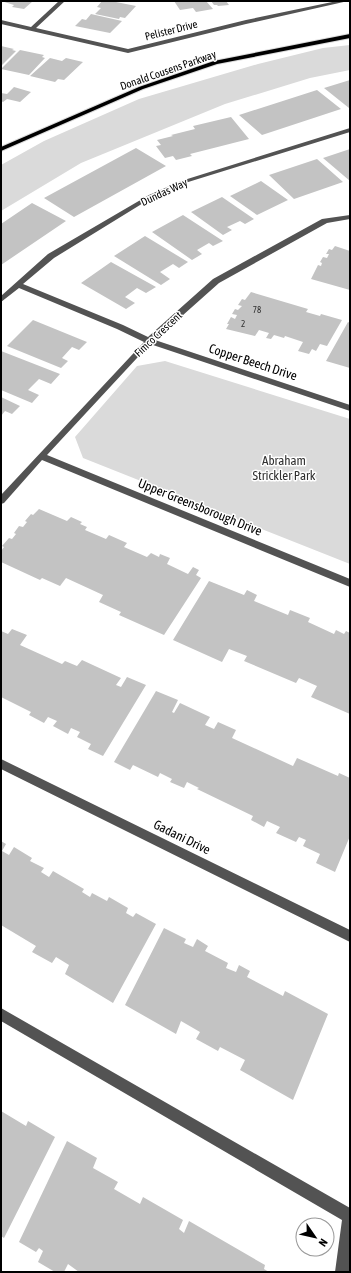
<svg xmlns="http://www.w3.org/2000/svg" width="351" height="1273" font-family="'Asap Condensed',sans-serif">
  <style>
    .green { fill: #dadada }
    .building { fill: #c3c3c3 }
    .lines { fill: none; stroke-linecap: round; stroke-linejoin: round }
    .major-casing { stroke: #dbdbdb; stroke-width: 2 }
    .minor { fill: #535353; fill-rule: evenodd }
    .major { fill: #000; fill-rule: evenodd }
    .labels { text-anchor: middle; dominant-baseline: central; stroke-width: 3; stroke-linejoin: round; paint-order: stroke }
    .far-number-label { font-size: 9px; fill: #313131 }
    .far-street-label { font-size: 11px; fill: #000; stroke: #fff }
    .street-label { font-size: 13px; fill: #000; stroke: #fff }
    .park-label { font-size: 13px; fill: #313131; stroke: #fff }
  </style>
  <rect width="100%" height="100%" fill="#fff"/>
  <path class="green" d="M350,45V70L310,78L225,104L81,163L1,211V165L44,141L139,99L258,64L323,48Z
    M165,361L350,419V564L83,458L75,437L137,366Z"/>
  <path class="building" d="M1,1H33L24,9L12,7L14,5Z
    M102,1H111L136,6L125,18L120,17L119,19L95,14L101,8L97,7Z
    M174,1H206L213,9L196,12L193,8L180,10Z
    M211,1H226L229,5L218,6L217,5H214Z
    M91,14L122,21L110,33L75,26L82,19L86,20Z
    M1,46L14,49L12,50L16,51L1,66Z
    M20,50L44,55L42,57L45,58L29,75L1,69Z
    M50,58L62,61L66,58L83,62L64,80L58,79L55,82L30,76Z
    M350,80V107L349,108L324,88Z
    M14,87L31,92L20,102L7,99L3,102L1,101V93L7,94Z
    M317,90L341,109L262,135L239,115Z
    M231,117L249,139L190,154L192,156L176,160L173,156L165,158L156,146L161,145L157,140L173,136L171,135L195,129L193,126Z
    M136,148L166,166L74,217L44,198Z
    M350,149V181L323,158Z
    M317,159L343,182L294,199L269,175Z
    M261,181L288,200L257,215L230,196Z
    M222,197L254,219L245,224L240,221L227,227L232,230L223,235L191,212Z
    M32,203L66,221L1,265V224Z
    M183,215L223,241L213,246L209,243L197,250L202,254L192,260L152,232Z
    M145,236L188,262L179,268L173,264L160,272L170,279L161,285L114,256Z
    M335,246L350,251V290L311,279L318,265L321,266L322,263L320,262L323,257L327,258L329,254H326L329,249L332,250Z
    M111,262L156,287L146,293L137,288L125,297L135,303L126,309L81,283Z
    M251,292L308,309L306,312L320,316L321,314L342,320L327,346L320,344L316,351L312,349L309,354L298,351L303,342L285,336L284,338L274,335L271,339L266,338L269,333L259,330L255,336L226,329L229,324H227L231,317L235,319L237,315L232,314L235,309L238,310L242,306L238,305L242,299L245,300Z
    M33,320L87,342L79,350L72,347L62,358L68,361L61,368L7,346Z
    M348,322L350,323V368L326,361Z
    M1,351L60,374L51,384L39,379L28,390L39,395L32,403L1,390Z
    M1,397L20,406L12,414L5,411L1,416Z
    M39,509L67,521L71,517L82,522L80,524L87,527L85,530L106,539L109,535L127,543L124,547L147,557L151,553L159,557L160,554L170,558L167,564L188,574L193,567L199,570L196,575L201,578L164,635L119,615L121,612L99,602L103,595L66,578L60,586L42,578L40,580L1,562V551L4,547L2,546L9,538L12,539L16,534L14,533L19,526L23,527L27,522L25,521L31,514L33,515Z
    M209,581L244,595L247,590L257,595L254,601L288,615L290,610L310,618L308,622L334,634L336,630L344,634L346,631L350,633V714L311,697L317,686L299,678L296,683L244,661L247,656L229,649L222,662L173,640Z
    M12,629L27,635L20,645L62,664L65,661L77,666L82,660L121,678L116,685L121,687L127,677L146,685L103,756L88,749L91,744L77,737L80,732L71,728L68,734L53,726L57,721L48,717L44,723L29,715L31,712L1,697V631L8,634Z
    M156,691L178,700L172,712L174,713L180,703L210,717L205,725L214,729L218,722L236,730L232,738L293,766L297,758L338,776L339,773L350,778V836L335,872L316,863L320,854L303,846L306,840L299,837L296,842L276,833L280,827L267,821L264,827L251,820L253,816L197,789L199,788L187,782L184,788L170,782L172,779L160,773L158,777L133,765L130,770L114,762Z
    M1,841L6,844L2,851L9,855L14,847L32,858L30,861L44,868L41,872L49,877L53,871L84,889L82,892L90,897L92,893L107,901L109,897L128,908L126,913L133,917L136,913L156,924L113,1003L65,974L69,965L56,957L52,963L32,952L36,946L1,925Z
    M164,928L186,939L184,943L193,947L197,939L208,946L205,951L228,963L226,968L236,972L239,965L250,971L247,977L283,996L285,991L328,1014L293,1100L240,1070L245,1060L220,1047L218,1051L196,1039L200,1032L181,1021L176,1034L125,1005Z
    M1,1111L26,1126L28,1121L55,1137L4,1238L1,1236Z
    M67,1141L97,1158L93,1168L118,1182L114,1189L140,1204L143,1197L183,1220L179,1229L184,1233L189,1221L265,1265L264,1269L269,1272H79L68,1264L64,1272H55L38,1262L43,1251L39,1248L36,1252L19,1242Z"/>
  <g class="lines">
    <defs>
      <path id="major" d="M350,34V38L217,64L143,89L1,151V147L139,87L214,61Z"/>
    </defs>
    <use href="#major" class="major-casing"/>
    <path class="minor" d="M59,1H65L36,28L128,49L246,20L337,1H348L246,24L128,53L1,24V20L31,27Z
      M350,128V132L185,183L153,197L54,258L23,284L123,325L148,337L213,279L322,219L350,215V219L327,223L219,283L155,340L350,405V411L150,344L47,455L350,579V587L42,460L4,503L1,504V495L144,342L117,329L19,288L1,302V296L48,254L149,195L181,181Z
      M1,759L350,930V942L1,769Z
      M1,1008L350,1208L349,1272H335L342,1220L1,1021Z"/>
    <use href="#major" class="major"/>
  </g>
  <g class="labels">
    <g class="far-number-label">
      <text x="257" y="310">78</text>
      <text x="243" y="324">2</text>
    </g>
    <g class="far-street-label">
      <text transform="translate(171 30) rotate(-14)">Pelister Drive</text>
      <text transform="translate(168 70) rotate(-19)">Donald Cousens Parkway</text>
      <text transform="translate(164 192) rotate(-25)">Dundas Way</text>
      <text transform="translate(158 334) rotate(-43)">Fimco Crescent</text>
    </g>
    <g class="street-label">
      <text transform="translate(253 362) rotate(18)">Copper Beech Drive</text>
      <text transform="translate(200 507) rotate(22)">Upper Greensborough Drive</text>
      <text transform="translate(182 837) rotate(26)">Gadani Drive</text>
    </g>
    <g class="park-label">
      <text x="284" y="460">Abraham<tspan x="284" dy="15">Strickler Park</tspan></text>
    </g>
  </g>
  <rect width="351" height="1273" fill="none" stroke="#000000" stroke-width="4"/>
  <g transform="translate(315 1237) rotate(124)"><circle r="19" fill="#ffffff" stroke="#999999"/>
  <path d="M0-3L7 15L0 10L-7 15Z" fill="#000000"/>
  <text y="-6" font-size="11" font-weight="bold" text-anchor="middle" fill="#000000">N</text>
  </g>
</svg>
